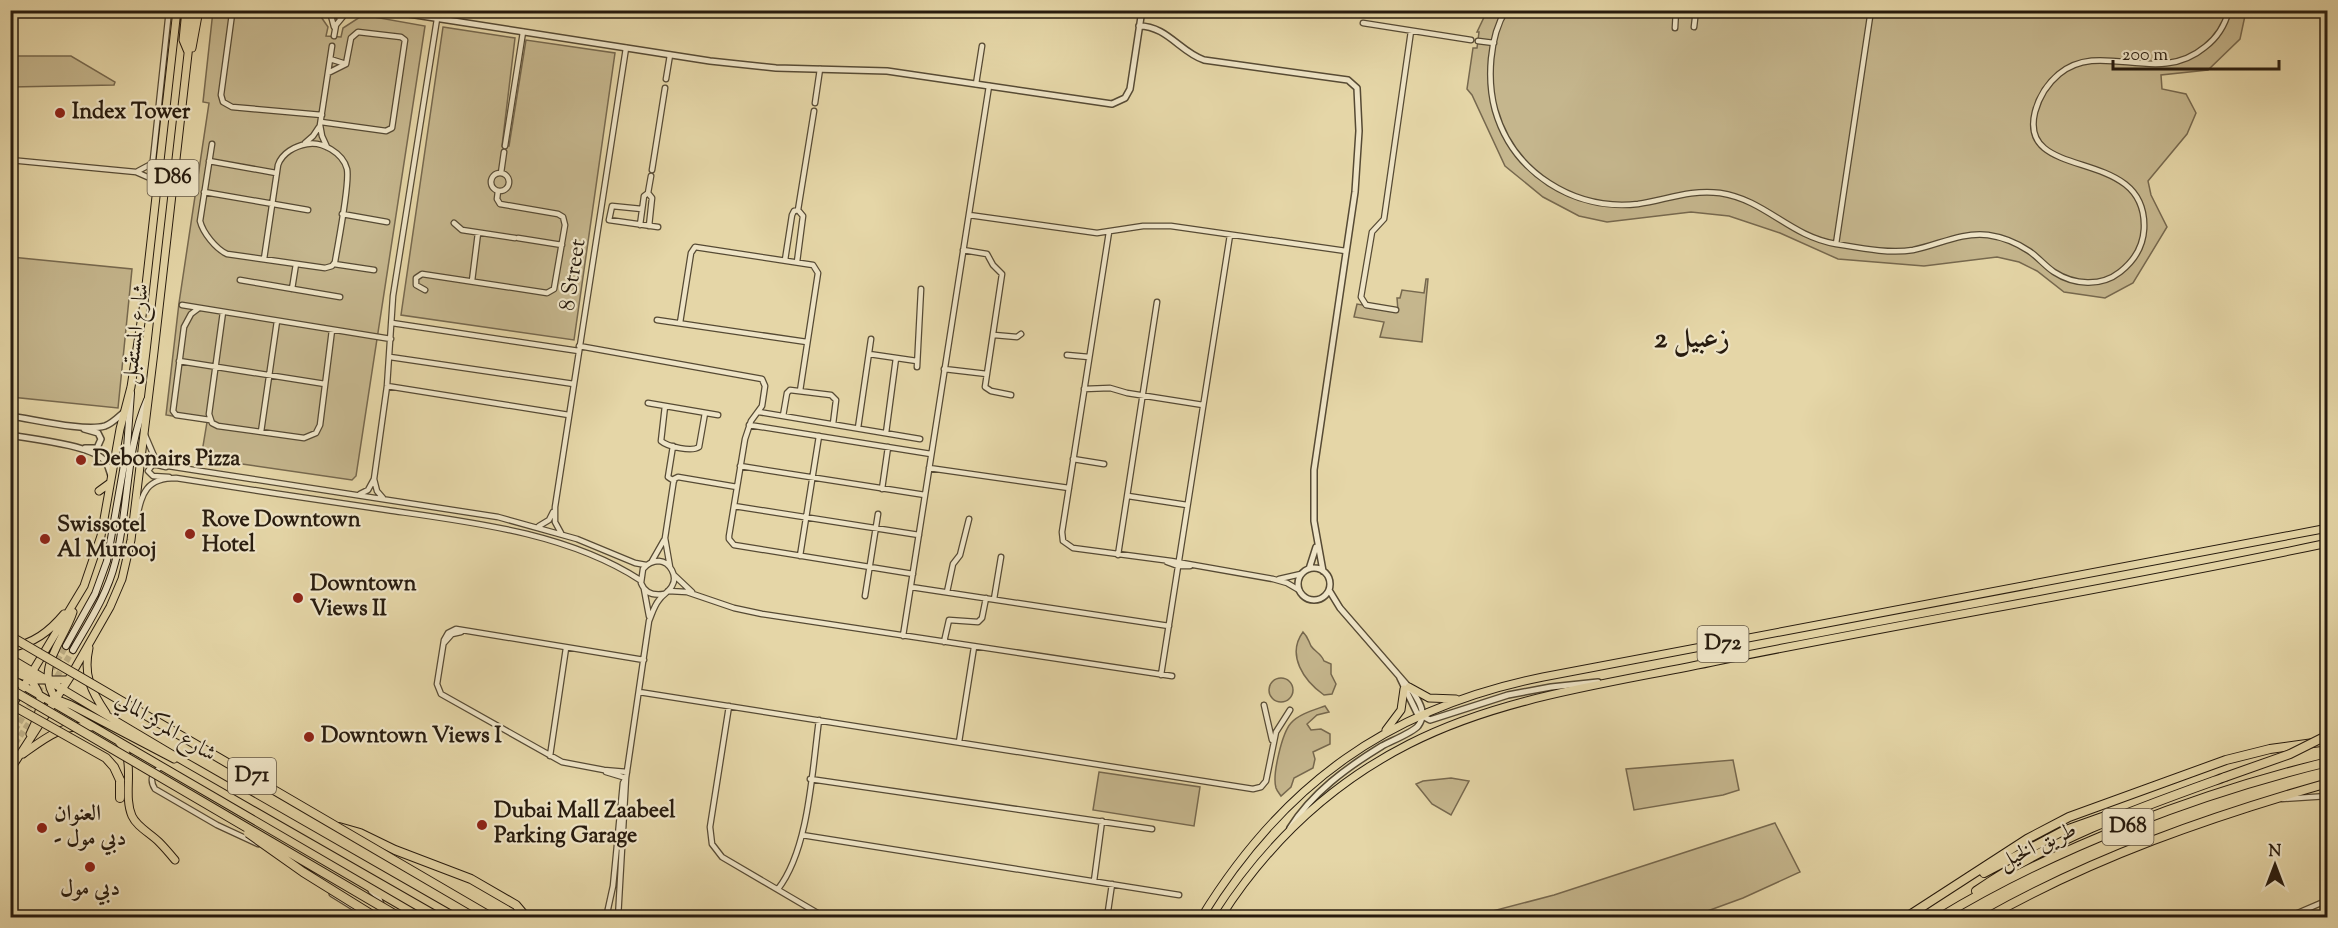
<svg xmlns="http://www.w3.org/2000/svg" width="2338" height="928" font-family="'Sorts Mill Goudy',Amiri,serif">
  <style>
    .green { fill: #c5b68d; stroke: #76684e; stroke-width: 1.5 }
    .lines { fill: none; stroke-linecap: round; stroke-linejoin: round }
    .secondary-tunnel { stroke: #bfb188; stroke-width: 6; stroke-dasharray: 6 3; stroke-linecap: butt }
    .minor-casing { stroke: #564a34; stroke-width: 7 }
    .tertiary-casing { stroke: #564a34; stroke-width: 8 }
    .secondary-casing { stroke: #271b0e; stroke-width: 8 }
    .primary-casing { stroke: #271b0e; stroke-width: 9 }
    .trunk-casing { stroke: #271b0e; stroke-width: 10 }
    .motorway-casing { stroke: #271b0e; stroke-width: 10 }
    .minor { stroke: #eee4c6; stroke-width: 4.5 }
    .tertiary { stroke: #eee4c6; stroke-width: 5 }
    .secondary { stroke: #eee4c6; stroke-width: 6 }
    .primary { stroke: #e5d6a7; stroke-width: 7 }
    .trunk { stroke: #e5d6a7; stroke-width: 8 }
    .motorway { stroke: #e5d6a7; stroke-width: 8 }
    .trunk-bridge-casing { stroke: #271b0e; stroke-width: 10; stroke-linecap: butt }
    .motorway-bridge-casing { stroke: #271b0e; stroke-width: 10; stroke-linecap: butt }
    .trunk-bridge { stroke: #e5d6a7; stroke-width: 8 }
    .motorway-bridge { stroke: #e5d6a7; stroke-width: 8 }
    .poi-dot { fill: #8f2418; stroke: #eee4c6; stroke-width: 2 }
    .labels { text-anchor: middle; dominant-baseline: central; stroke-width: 4.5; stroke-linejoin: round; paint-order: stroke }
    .shield { fill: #eee4c6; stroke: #635745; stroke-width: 1.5 }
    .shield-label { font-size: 21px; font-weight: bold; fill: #271b0e }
    .poi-label { font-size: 22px; font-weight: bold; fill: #271b0e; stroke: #eee4c6; text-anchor: start }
    .street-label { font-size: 22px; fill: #271b0e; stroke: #eee4c6 }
    .district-label { font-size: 28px; font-weight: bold; fill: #271b0e; stroke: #eee4c6 }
  </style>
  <rect width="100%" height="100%" fill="#e5d6a7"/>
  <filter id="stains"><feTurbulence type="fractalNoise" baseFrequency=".00333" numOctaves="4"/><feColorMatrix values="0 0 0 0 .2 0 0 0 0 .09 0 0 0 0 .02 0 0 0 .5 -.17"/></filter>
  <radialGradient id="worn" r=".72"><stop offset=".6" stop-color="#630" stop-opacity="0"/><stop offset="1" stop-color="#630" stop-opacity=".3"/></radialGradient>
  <path class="green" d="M213,11H317L328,27L326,36L341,37L343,28L363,15L425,26L356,476L352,480L201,458L207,422L166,415L179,303L209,103L203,102Z
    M1487,11H2246L2240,39L2208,70L2161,75L2162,89L2186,94L2196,113L2187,134L2148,181L2151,195L2167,227L2133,283L2105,298L2064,292L2037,271L2019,262L1997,257L1924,266L1838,259L1780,233L1729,216L1691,212L1607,222L1579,216L1543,197L1505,166L1472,95L1467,89L1473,48H1477L1479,32H1477Z
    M443,27L515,38L502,146H509L526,40L615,53L574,340L401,315Z
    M10,56H71L115,82L114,85L11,87Z
    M11,257L132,269L118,408L11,397Z
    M1426,279H1428L1422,342L1380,337L1384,322L1354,317L1357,304L1398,311L1397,298H1400L1402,290L1424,293Z
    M1303,632C1308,637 1308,640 1311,646C1315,652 1321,653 1324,661L1331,664V674L1336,684L1332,694L1324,695C1304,681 1286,655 1303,632Z
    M1269 690a12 12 0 1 1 24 0a12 12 0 1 1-24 0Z
    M1325,706L1329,712L1317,715L1307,724L1311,730L1321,729L1330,734V744L1313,752L1315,759L1313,768L1294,778L1291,787L1281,796C1279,793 1277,791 1276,788C1272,775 1282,733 1291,723C1299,714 1314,710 1325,706Z
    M1733,760L1739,790L1723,795L1634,810L1626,769Z
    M1099,772L1200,787L1194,826L1093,810Z
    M1451,778L1469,781L1451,815L1432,804L1416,784L1423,781Z
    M1775,823L1800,872L1743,898L1691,917H1470L1554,895Z"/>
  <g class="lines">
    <path class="secondary-tunnel" d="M43,700L73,650
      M10,738L66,646
      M10,751L35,714"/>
    <defs>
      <path id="minor" d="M236,10L232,14L221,95L223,102L232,107L322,115
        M252,10L280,14
        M1506,10C1489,37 1487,80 1495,110C1513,173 1574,211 1638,204C1666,200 1690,189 1720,193C1766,200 1789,236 1836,244C1860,248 1889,254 1913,250C1939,245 1960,232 1988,235C2002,237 2017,243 2029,251C2038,257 2045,266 2054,272C2074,285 2101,287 2120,272C2134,261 2143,247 2144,229C2148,144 2017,184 2035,112C2039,97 2047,84 2059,74C2101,39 2157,87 2205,47C2217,38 2225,25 2229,10
        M330,12L334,27
        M1363,23L1471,40
        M1694,27L1696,10
        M1675,28L1676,10
        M334,36L336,25L345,14
        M1478,41L1494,43
        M330,59L346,64
        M666,79L670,55
        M976,84L982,46
        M815,103L820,69
        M321,122L386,131L392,128L405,40L401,37L358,32L351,38L346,64L328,73
        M305,143L313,136L319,127
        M212,144L200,221C203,233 216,249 227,254L325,268L332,266L335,262C338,243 350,184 347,169C343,153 322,141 307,144C295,146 282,153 278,165L264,259
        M505,146L523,32
        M327,147L322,136L320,125L332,46
        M10,160L136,172L152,179
        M209,161L276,173
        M652,170L665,88
        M138,171L153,163
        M491 182a9 9 0 1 1 18 0a9 9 0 1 1-18 0Z
        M501,173L504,152
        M151,178L169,10
        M204,192L308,210
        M648,193L651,176
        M642,209L612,206L609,220L658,227
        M798,210L814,111
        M342,214L387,222
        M969,215L1097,233L1143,226H1171L1346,251
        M454,223L462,230L515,238
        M640,225L644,196L648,193L652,198L649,226
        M1109,232L1062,532L1063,541L1073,548L1171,561L1273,579L1287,583L1299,590
        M518,238L562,245
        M1836,244L1871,10
        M963,250L987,254L993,265L1002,274L985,387L991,391L1011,395
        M785,260L792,215L794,211L798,210L803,216L797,262
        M334,264L374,270
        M240,280L340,297
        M472,281L478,233
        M292,289L296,264
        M425,290L416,285V278L422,274L547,293L554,289L565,225L563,217L558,214L500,204L497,199L498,191
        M182,305L391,339
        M199,308L191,314L184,327L173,411L176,415L210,420
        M1396,310L1366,305L1361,297L1372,232L1384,219L1411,31
        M223,312L209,414L212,423L218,426L304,438L316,433L320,425L332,330
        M657,320L807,342
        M392,323L579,351
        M680,323L691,253L695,247L813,265L818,273L800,391
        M994,335L1017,337L1021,334
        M579,346L762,379L765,386L762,406L751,421L745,439L729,536V539L734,545L913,574
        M869,354L917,361
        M1067,355L1089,357
        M390,357L574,384
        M179,361L325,384
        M917,367L921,289
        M944,369L987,374
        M387,386L569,415
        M1084,389L1110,388L1127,393L1203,405
        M648,403L718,415
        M665,406L661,441C668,447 692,452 699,447L705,413
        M759,412L920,439
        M783,416L787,393L790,390L831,395L836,400L833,424
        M749,425L931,454
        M858,428L871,339
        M261,432L277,321
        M886,433L896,358
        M145,435L154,456L168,466L498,517L577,539L635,563L646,565
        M673,446L668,477L674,481
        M1073,459L1104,464
        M740,466L925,495
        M166,467L153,464L148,471L153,476L169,477
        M929,468L1069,488
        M882,489L888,447
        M360,494L368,490L374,479
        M1128,496L1187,505
        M383,498L377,491L374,479L387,386L393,296L437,19
        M734,506L919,535
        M136,521C142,495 144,478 176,478C246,489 317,500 387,510C471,522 568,533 640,580
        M539,526L549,520L553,512
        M561,533L555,522V507L626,48
        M1118,555L1157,302
        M800,556L819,436
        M652,561L664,540
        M1167,562L1178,566H1190
        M670,567L665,538L674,479L678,477L737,487
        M674,575L692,592
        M1279,579L1301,574
        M911,587L1169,626
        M644,589L649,616
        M668,591L687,592L734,608L762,614L1172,676
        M947,592L953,564L960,555L969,519
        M865,596L878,514
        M994,599L1001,557
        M903,636L989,86
        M944,642L949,620L978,622L982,618L986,598
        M444,643L452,634L461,632
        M1161,675L1230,235
        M639,692L1253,789L1261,787L1266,781L1276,732L1290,710
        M1264,705L1272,740
        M729,706L710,827L712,844L722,857L826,918
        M959,742L974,647
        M550,756L566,648
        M162,767C152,771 149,780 155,789L217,825L258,844
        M606,772L626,778
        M627,772L604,770L562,762L441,694L437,684L444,640L448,633L456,629L644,660
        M810,779L1152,829
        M2282,799L2328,796
        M802,835L1179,895
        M1094,881L1102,821
        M778,889C809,849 812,771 819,720
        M332,894L369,917L378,915L382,906L379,898L371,891
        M606,918L613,886L623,783L626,778L649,621C652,614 654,606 659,600C663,594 669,592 672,586C678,576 670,562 659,561C652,561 647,564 643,569L641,583C645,593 653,596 664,594
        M618,918L626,778
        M1107,918L1112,884
        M2286,918L2328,900"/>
      <path id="tertiary" d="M329,10L338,16L348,10
        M383,10L710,61L776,68L887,71L1112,104L1125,98L1130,89L1142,10
        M1139,26C1167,26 1180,52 1204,60L1348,80L1357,88L1359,131L1355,192L1314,470V521L1323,571
        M10,416C33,419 84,432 105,426C113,423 118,417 124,412
        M84,429L98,433L101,439L97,448H85
        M10,435C32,439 88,445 103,459C108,463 109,470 111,476
        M1298 584a16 16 0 1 1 32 0a16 16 0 1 1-32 0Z
        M1309,569L1316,547
        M1400,678L1417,713L1430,720L1508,695L1551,687L1598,682
        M1290,828C1312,793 1346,768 1382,746C1391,741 1412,733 1418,726C1427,714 1420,703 1413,692L1340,608L1329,590"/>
      <path id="secondary" d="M66,646L95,594L107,561L127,448L131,393
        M73,650C89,622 107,595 115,563C129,510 125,450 147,400"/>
      <path id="primary" d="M186,10L183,40L188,52
        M192,48L199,10
        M99,491L110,483
        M10,648C34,643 49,632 64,614
        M89,648C83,675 91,691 106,713
        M10,658L185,762L457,918
        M18,664C42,694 48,698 30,734
        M10,671L34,680H68
        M10,678L422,918
        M1409,687L1429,698L1456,699
        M53,698L71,705L174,759
        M56,699C34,668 64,641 73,612
        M10,709L84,586L101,536L120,429L131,387L144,303L177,10
        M1386,730L1401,710L1404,689
        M119,742C137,761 122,793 132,816C137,827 150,833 159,842C165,848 170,854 175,860
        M23,754C44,739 63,723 91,727
        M10,770L70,677L110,607L122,579L131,540L154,352L193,10
        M1201,918C1283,784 1389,708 1543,677L2328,528
        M1220,918C1268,843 1330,784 1409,744C1503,696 1614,683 1717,661C1920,620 2125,586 2328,543"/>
      <path id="trunk" d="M120,780V798
        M339,827L360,833L395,850L471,879L516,905L527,918"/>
      <path id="motorway" d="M1984,873L2063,831L2108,815
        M1976,891C2055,837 2136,809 2225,777
        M1905,918L2027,839L2069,817L2226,760L2270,749L2328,741
        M1939,918C2052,849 2199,793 2328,762
        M1986,918C2094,857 2209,817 2328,783"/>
    </defs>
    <use href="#minor" class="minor-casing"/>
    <use href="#tertiary" class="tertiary-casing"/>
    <use href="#secondary" class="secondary-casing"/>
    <use href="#primary" class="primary-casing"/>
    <use href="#trunk" class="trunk-casing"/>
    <use href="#motorway" class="motorway-casing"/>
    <use href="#minor" class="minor"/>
    <use href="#tertiary" class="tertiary"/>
    <use href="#secondary" class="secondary"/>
    <use href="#primary" class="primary"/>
    <use href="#trunk" class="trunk"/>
    <use href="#motorway" class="motorway"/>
    <defs>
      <path id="trunk-bridge" d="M10,636L493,918
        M10,689L401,918
        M10,704L106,758L114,767L120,780
        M248,833L303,872L377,918"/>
      <path id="motorway-bridge" d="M2225,777L2290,754L2328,735"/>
    </defs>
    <use href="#trunk-bridge" class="trunk-bridge-casing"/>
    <use href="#motorway-bridge" class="motorway-bridge-casing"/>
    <use href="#trunk-bridge" class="trunk-bridge"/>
    <use href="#motorway-bridge" class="motorway-bridge"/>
  </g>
  <g class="poi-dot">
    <circle cx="60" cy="113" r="6"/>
    <circle cx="81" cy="460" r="6"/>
    <circle cx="190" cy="534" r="6"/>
    <circle cx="45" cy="539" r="6"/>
    <circle cx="298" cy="598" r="6"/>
    <circle cx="309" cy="737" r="6"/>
    <circle cx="482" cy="825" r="6"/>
    <circle cx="42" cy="828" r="6"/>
    <circle cx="90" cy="867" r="6"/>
  </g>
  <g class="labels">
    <g class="shield">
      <rect x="147.5" y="160" width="51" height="36" rx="4.5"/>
      <rect x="1697.5" y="626" width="51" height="36" rx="4.5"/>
      <rect x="228" y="758" width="48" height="36" rx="4.5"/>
      <rect x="2102.5" y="809" width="51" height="36" rx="4.5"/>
    </g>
    <g class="shield-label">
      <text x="173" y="178">D86</text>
      <text x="1723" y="644">D72</text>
      <text x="252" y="776">D71</text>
      <text x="2128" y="827">D68</text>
    </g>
    <g class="poi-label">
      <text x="72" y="113">Index Tower</text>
      <text x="93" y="460">Debonairs Pizza</text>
      <text x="202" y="521">Rove Downtown<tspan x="202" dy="25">Hotel</tspan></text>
      <text x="57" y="526">Swissotel<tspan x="57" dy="25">Al Murooj</tspan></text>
      <text x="310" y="585">Downtown<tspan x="310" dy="25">Views II</tspan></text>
      <text x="321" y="737">Downtown Views I</text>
      <text x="494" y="812">Dubai Mall Zaabeel<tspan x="494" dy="25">Parking Garage</tspan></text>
      <text x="54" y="815">العنوان<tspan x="54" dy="25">- دبي مول</tspan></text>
      <text x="90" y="890" text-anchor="middle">دبي مول</text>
    </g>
    <g class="street-label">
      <text transform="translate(574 275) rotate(-81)">8 Street</text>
      <text transform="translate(137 334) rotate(-83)">شارع المستقبل</text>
      <text transform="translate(165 728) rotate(31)">شارع المركز المالي</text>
      <text transform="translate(2038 847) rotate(-25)">طريق الخيل</text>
    </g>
    <g class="district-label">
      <text x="1692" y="340">زعبيل 2</text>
    </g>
  </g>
  <rect width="2338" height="928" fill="none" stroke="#e5d6a7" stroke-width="36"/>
  <rect x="12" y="12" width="2314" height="904" fill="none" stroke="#271b0e" stroke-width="3"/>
  <rect x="18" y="18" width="2302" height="892" fill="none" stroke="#271b0e" stroke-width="1.5"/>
  <g transform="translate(2275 865)" stroke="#eee4c6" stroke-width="4.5" paint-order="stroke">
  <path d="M0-4.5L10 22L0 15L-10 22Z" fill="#271b0e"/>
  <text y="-9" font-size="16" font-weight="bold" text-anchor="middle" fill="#271b0e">N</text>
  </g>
  <path d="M2113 60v9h166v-9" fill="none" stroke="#271b0e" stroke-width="3"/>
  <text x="2122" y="60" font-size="18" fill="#271b0e" stroke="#eee4c6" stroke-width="4.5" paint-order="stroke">200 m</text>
  <rect width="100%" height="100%" filter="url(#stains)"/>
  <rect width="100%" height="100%" fill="url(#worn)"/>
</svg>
